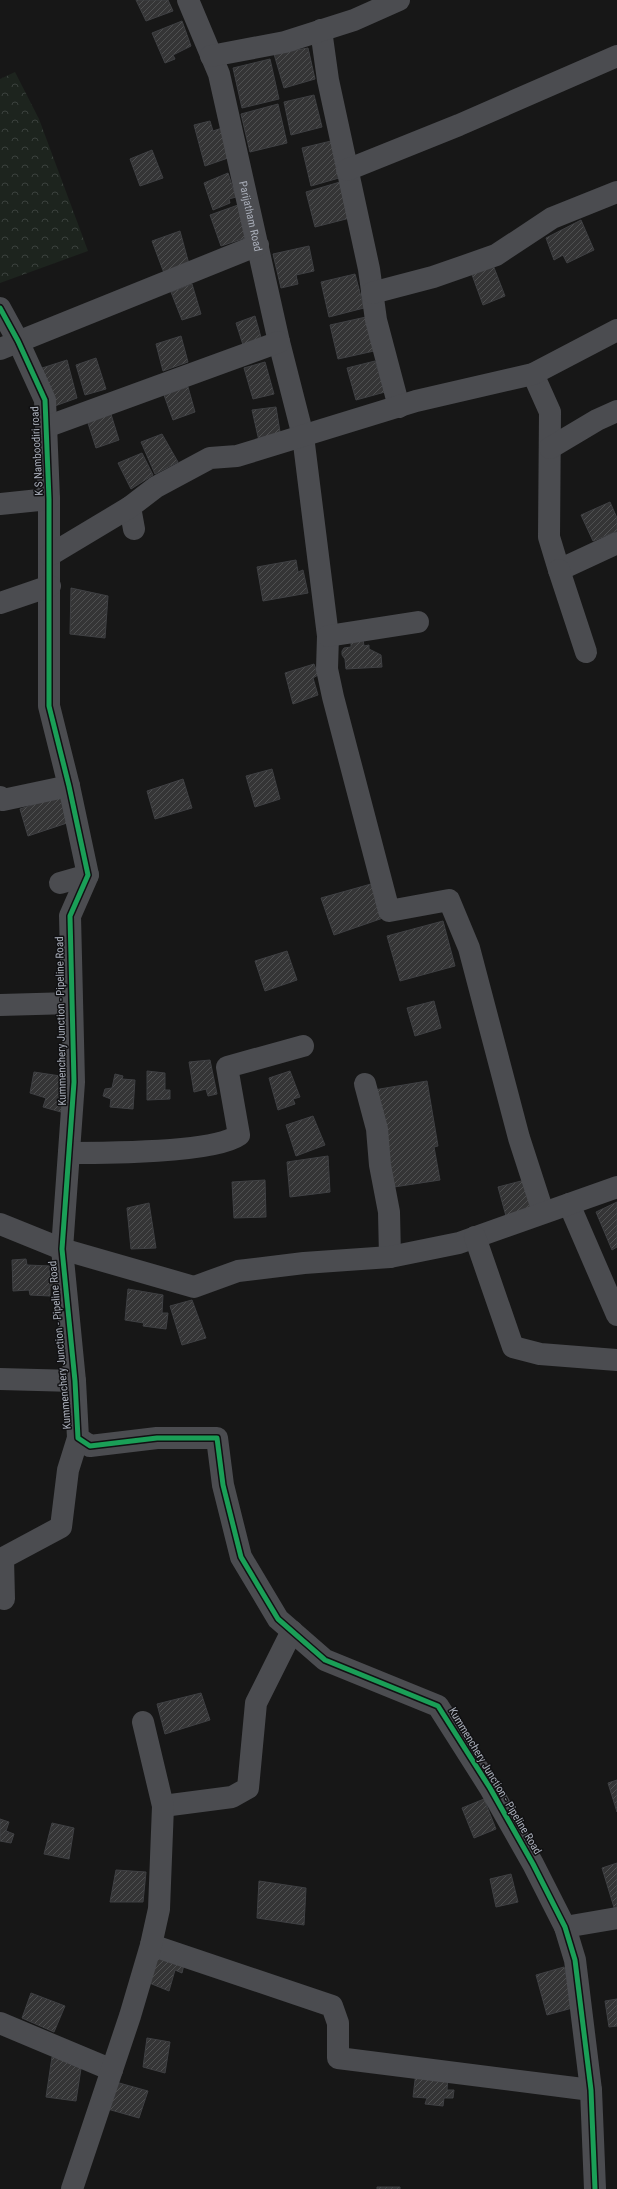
<svg xmlns="http://www.w3.org/2000/svg" width="617" height="2189" font-family="'Roboto Condensed',sans-serif">
  <style>
    .park { fill: url(#park-crowns) }
    .building { fill: url(#building-hatch); stroke: #3f4043 }
    .lines { fill: none; stroke-linecap: round; stroke-linejoin: round }
    .minor { stroke: #4b4c50; stroke-width: 22 }
    .cycleway-casing { stroke: #111113; stroke-width: 8 }
    .cycleway { stroke: #1a9f57; stroke-width: 5 }
    .labels { text-anchor: middle; dominant-baseline: central; stroke-width: 3; stroke-linejoin: round; paint-order: stroke }
    .street-label { font-size: 11px; fill: #a8adb8; stroke: #111113 }
  </style>
  <defs>
    <pattern id="park-crowns" width="20" height="18" patternUnits="userSpaceOnUse"><rect width="20" height="18" fill="#1d241e"/><path d="M2 6a3 3 0 1 1 6 0M12 15a3 3 0 1 1 6 0" fill="none" stroke="#3b413d"/></pattern>
    <pattern id="building-hatch" width="6" height="6" patternUnits="userSpaceOnUse"><rect width="6" height="6" fill="#353536"/><path d="M-1 1l2-2M0 6l6-6M5 7l2-2" fill="none" stroke="#4f5051"/></pattern>
  </defs>
  <rect width="100%" height="100%" fill="#171717"/>
  <path class="park" d="M15,72L39,119L88,251L0,283V79Z"/>
  <path class="building" d="M136,0H168L173,11L146,21Z
    M182,21L191,46L173,55L175,59L165,63L152,33Z
    M308,48L315,79L284,88L274,54Z
    M270,59L279,99L242,108L233,68Z
    M314,95L322,127L291,135L284,102Z
    M278,104L287,143L250,152L241,114Z
    M210,121L213,131L222,128L228,158L205,166L194,125Z
    M331,141L339,178L311,186L302,148Z
    M152,150L163,178L140,186L130,159Z
    M228,173L236,197L229,199L230,203L213,210L204,183Z
    M340,182L350,218L315,227L306,192Z
    M238,205L248,237L221,246L210,215Z
    M581,220L594,250L567,263L563,255L554,260L546,238Z
    M180,231L189,264L164,273L152,241Z
    M309,246L314,271L296,275L298,284L281,288L273,254Z
    M493,265L505,296L483,305L471,272Z
    M355,274L364,308L329,317L321,282Z
    M192,284L201,314L182,320L171,292Z
    M255,316L262,341L244,348L236,323Z
    M366,317L374,351L338,359L330,325Z
    M181,336L188,362L163,371L156,344Z
    M96,358L106,389L85,395L76,365Z
    M67,360L77,398L52,407L39,369Z
    M375,361L385,392L356,400L347,368Z
    M265,362L274,394L253,399L244,368Z
    M188,387L195,412L173,420L164,395Z
    M276,407L281,438L259,441L252,410Z
    M110,411L119,440L96,448L87,420Z
    M162,434L178,462L155,474L141,442Z
    M142,453L153,475L131,489L118,463Z
    M610,502L617,518V531L593,541L581,515Z
    M296,560L298,572L303,570L308,593L263,601L257,567Z
    M71,588L108,596L105,638L70,634Z
    M363,639L364,646L369,645V649L381,655L382,667L346,669L345,659L342,655V651L344,648L351,647V641Z
    M314,664L318,675L313,678L318,695L293,704L285,673Z
    M272,769L280,799L255,807L246,776Z
    M183,779L192,808L155,819L147,791Z
    M60,796L67,823L28,836L20,809Z
    M371,884L383,918L334,935L321,898Z
    M443,921L455,966L400,981L387,936Z
    M287,951L297,980L265,991L255,961Z
    M434,1001L441,1028L415,1036L407,1008Z
    M210,1060L217,1094L208,1096L206,1089L194,1092L189,1062Z
    M147,1071L165,1073V1090H170V1099L147,1100Z
    M290,1071L300,1097L293,1099L295,1104L278,1110L269,1078Z
    M34,1072L67,1077L61,1112L43,1107L46,1098L30,1093Z
    M115,1074L123,1076L122,1079L135,1080L133,1109L110,1107L111,1099L103,1096L105,1089L112,1088Z
    M427,1081L438,1146L434,1147L440,1180L394,1187L374,1090Z
    M313,1116L325,1145L296,1156L286,1125Z
    M328,1156L330,1192L290,1197L287,1162Z
    M265,1180L266,1217L234,1218L232,1182Z
    M525,1180L534,1208L506,1216L498,1187Z
    M617,1202V1247L612,1250L596,1212Z
    M149,1203L156,1248L131,1249L127,1208Z
    M26,1259L27,1265L50,1266V1275H53V1285L50,1286V1296L30,1295L29,1290L13,1291L12,1260Z
    M128,1289L163,1295L162,1313H168L166,1329L143,1326L144,1323L125,1320Z
    M192,1300L206,1338L182,1345L170,1306Z
    M201,1693L210,1720L165,1734L157,1704Z
    M617,1780V1812L608,1783Z
    M484,1799L496,1829L474,1838L462,1808Z
    M0,1819L9,1822L6,1831L14,1834L11,1843L0,1841Z
    M52,1823L74,1828L69,1859L44,1854Z
    M617,1863V1914H616L602,1868Z
    M116,1870L146,1872L143,1902H110Z
    M511,1874L518,1902L496,1907L490,1879Z
    M259,1881L306,1888L304,1925L257,1918Z
    M157,1951L185,1960L182,1973L175,1970L169,1991L147,1982Z
    M564,1967L576,2007L547,2015L536,1975Z
    M31,1993L65,2006L54,2032L22,2018Z
    M617,1999V2026L609,2027L605,2001Z
    M147,2038L170,2042L165,2073L143,2067Z
    M52,2057L82,2062L76,2101L46,2097Z
    M416,2072L448,2076L447,2090H454L453,2098H444L443,2106L425,2104L427,2098L413,2097Z
    M112,2081L148,2091L139,2118L104,2108Z
    M377,2187H400V2189H377Z"/>
  <g class="lines">
    <g class="minor">
      <path id="s1" d="M188,0L219,74L279,342L303,436L328,636L327,669L333,697L389,911L449,900L469,948L519,1138L543,1212"/>
      <path d="M321,30L328,80L369,269L376,320L399,407"/>
      <path d="M211,56L285,42L354,20L399,0"/>
      <path d="M347,170L459,125L617,56"/>
      <path d="M372,293L433,277L496,255L552,218L617,192"/>
      <path d="M0,308L18,341L45,400L49,499V706L69,786L88,875L70,916L74,1082L62,1249L75,1381L78,1438L90,1446L157,1438H217L223,1485L241,1557L278,1619L325,1660L438,1706L490,1788L533,1864L565,1927L575,1960L591,2090L595,2189"/>
      <path d="M0,349L258,245"/>
      <path d="M533,374L550,412L549,537L559,570L617,543"/>
      <path d="M46,427L279,342"/>
      <path d="M550,448L597,420L617,411"/>
      <path d="M0,504L49,499"/>
      <path d="M130,507L134,529"/>
      <path d="M50,555L130,507L156,487L210,458L237,456L416,401L533,374L617,330"/>
      <path d="M559,570L586,652"/>
      <path d="M0,603L50,586"/>
      <path d="M328,636L418,622"/>
      <path d="M0,797L3,800L69,786"/>
      <path d="M60,883L88,875"/>
      <path d="M0,1005L72,1003"/>
      <path d="M365,1084L377,1129L380,1165L389,1212L390,1257"/>
      <path d="M69,1153C103,1153 214,1153 239,1135L227,1067L303,1046"/>
      <path d="M569,1204L617,1315"/>
      <path d="M0,1224L62,1249L194,1287L238,1271L304,1263L390,1257L459,1243L617,1187"/>
      <path d="M475,1237L513,1347L540,1354L617,1360"/>
      <path d="M0,1379L75,1381"/>
      <path d="M4,1599L3,1558L61,1527L68,1470L78,1438"/>
      <path d="M163,1806L232,1797L248,1788L256,1703L292,1631"/>
      <path d="M565,1927L617,1918"/>
      <path d="M151,1945L332,2006L338,2023V2058L591,2090"/>
      <path d="M0,2023L112,2070"/>
      <path d="M72,2189L130,2016L151,1945L159,1909L163,1806L143,1722"/>
    </g>
    <defs>
      <path id="cycleway" d="M0,308L18,341L45,400L49,499V706L69,786L88,875L70,916L74,1082L62,1249L75,1381L78,1438L90,1446L157,1438H217L223,1485L241,1557L278,1619L325,1660L438,1706L490,1788L533,1864L565,1927L575,1960L591,2090L595,2189"/>
    </defs>
    <use href="#cycleway" class="cycleway-casing"/>
    <use href="#cycleway" class="cycleway"/>
  </g>
  <g class="labels">
    <g class="street-label">
      <text stroke="none"><textPath href="#s1" startOffset="226">Parijatham Road</textPath></text>
      <text transform="translate(37 451) rotate(-93)">K S Namboodiri road</text>
      <text transform="translate(61 1021) rotate(-91)">Kummenchery Junction - Pipeline Road</text>
      <text transform="translate(60 1345) rotate(-95)">Kummenchery Junction - Pipeline Road</text>
      <text transform="translate(495 1781) rotate(59)">Kummenchery Junction - Pipeline Road</text>
    </g>
  </g>
</svg>
